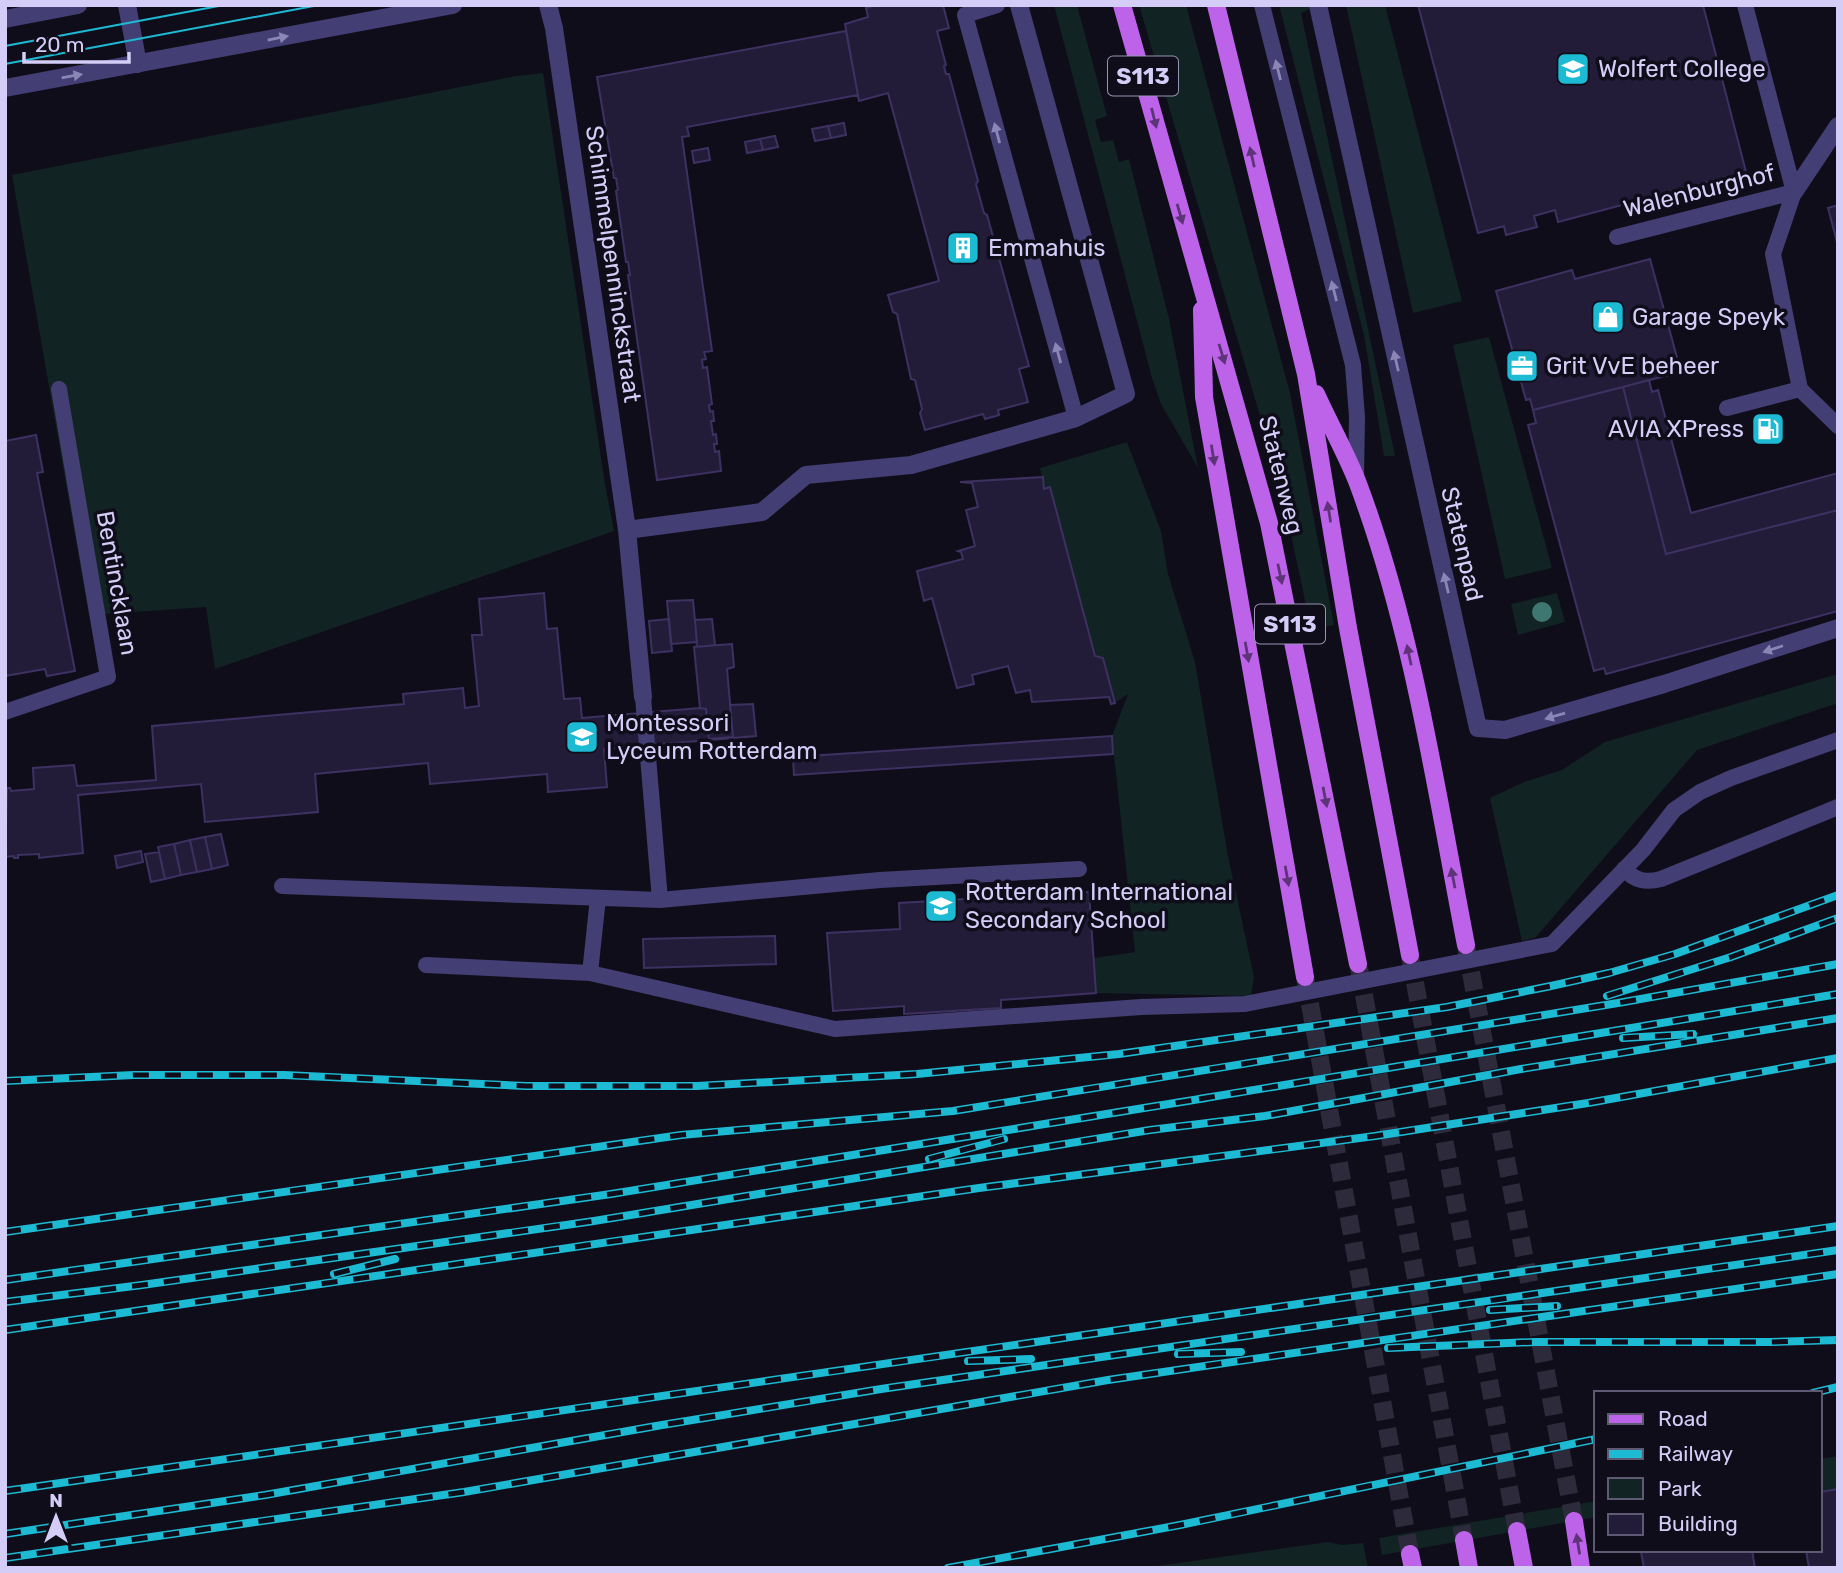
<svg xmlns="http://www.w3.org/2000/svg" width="1843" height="1573" font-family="Rubik,sans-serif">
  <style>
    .green { fill: #112323 }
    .building { fill: #231c39; stroke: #3d3162; stroke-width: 2 }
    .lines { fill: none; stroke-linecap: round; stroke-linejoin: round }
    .primary-tunnel { stroke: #2d2a3b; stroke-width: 18; stroke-dasharray: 18 9; stroke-linecap: butt }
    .service { stroke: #433e73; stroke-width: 16 }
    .minor { stroke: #433e73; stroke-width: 18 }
    .tertiary { stroke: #433e73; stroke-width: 18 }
    .primary { stroke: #bd63ea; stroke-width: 18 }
    .tram { stroke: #1dbad4; stroke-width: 2 }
    .rail-casing { stroke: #1dbad4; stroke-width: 8 }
    .rail { stroke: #100d1a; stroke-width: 5; stroke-dasharray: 16; stroke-linecap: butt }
    .tree { fill: #3e7771 }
    .oneway { fill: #8c86b6 }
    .oneway2 { fill: #5e3478 }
    .labels { text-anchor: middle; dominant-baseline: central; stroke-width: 7; stroke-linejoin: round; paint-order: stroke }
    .shield { fill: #100d1a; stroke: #9993b5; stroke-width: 2 }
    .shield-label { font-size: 23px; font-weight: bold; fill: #d4cdf8 }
    .poi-label { font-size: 24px; fill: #d4cdf8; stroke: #100d1a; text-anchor: start }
    .street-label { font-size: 24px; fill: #d4cdf8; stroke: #100d1a }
  </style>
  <rect width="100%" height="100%" fill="#100d1a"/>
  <path class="green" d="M1054,5H1077L1107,116L1095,120L1101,142L1113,140L1119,162L1129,159L1169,319L1198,468L1161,404L1152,378Z
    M1139,5H1186L1290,393L1334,625L1311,629L1281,487Z
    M1279,5H1309L1310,9L1301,13L1395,456H1384L1364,335Z
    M1346,5H1385L1462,301L1413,313Z
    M543,73L605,484L614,531L215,669L206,607L89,615L12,175L516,76Z
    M1489,337L1552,568L1505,579L1453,345Z
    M1127,442L1161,531L1168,574L1195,662L1228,856L1254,977L1251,996L1096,993L1094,958L1135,952L1112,736L1128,694L1115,703L1095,656L1049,487L1044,489L1040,468Z
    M1557,593L1565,622L1518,635L1511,604Z
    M1838,674V703L1697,750L1536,937L1522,941L1490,798L1524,782L1562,770L1605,742Z
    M1838,1456V1489L1820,1492V1459Z
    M1596,1501V1517L1382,1555L1379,1538Z
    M1328,1542L1342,1545L1363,1543L1368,1568H1143Z"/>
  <path class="building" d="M877,5H943L949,28L937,31L946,65L944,66L946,74H949L978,181L976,184L984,213L987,215L1029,366L1019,369L1028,402L998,410L999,415L996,416L985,419L983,414L925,430L920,413L922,409L915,380L911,379L897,314L893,312L888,295L939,281L888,93L859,101L845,24L868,17L866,8Z
    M1418,5H1703L1746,172L1558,222L1555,210L1534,216L1537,227L1506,235L1504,226L1478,233Z
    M846,31L858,95L687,127L689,136L682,137L712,351L704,352L706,359L702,360L703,368L707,367L712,404L709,405L710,412L713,411L714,421H711L713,435L716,434L717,444H714L715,452L719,451L721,471L657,480L628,275H630L628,262H626L616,191L618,190L616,178H614L597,77Z
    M844,123L846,135L831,138L828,126Z
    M828,126L831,138L815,141L812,129Z
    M775,136L778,147L763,150L760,139Z
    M760,139L763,150L747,153L745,142Z
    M708,148L710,160L694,163L692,151Z
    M1838,205V246L1828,208Z
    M1650,259L1681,372L1533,410L1530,399L1526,400L1496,291L1572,270L1575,279Z
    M1649,380L1652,392L1658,390L1691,513L1838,473V510L1666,554L1623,387Z
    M1623,387L1666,554L1838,510V611L1606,674L1604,668L1594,671L1528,425L1536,423L1533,410Z
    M36,435L43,472L37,473L75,671L47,676L45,669L5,676V441Z
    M1043,477L1044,489L1050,487L1095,656L1103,658L1115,703L1111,704L1109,697L1032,702L1030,690L1016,693L1008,666L972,675L974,684L957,688L932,598L924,601L917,571L963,559L961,552L958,551L975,546L966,510L978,507L972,483L960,482Z
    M544,593L547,629L557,628L564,699L580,698L582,718L700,708L706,709L709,739L733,737L730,705L753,704L756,736L604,749L607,787L548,792L547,774L430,784L428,763L315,774L318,812L205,822L201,784L78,795L83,853L39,858V854L18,855V858H14V856L5,857L7,788H10L11,791L34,789L33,768L74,765L77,786L156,780L152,726L404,704L403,694L463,688L465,708L479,706L472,635H482L479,599Z
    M693,600L697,642L671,644L667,601Z
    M669,619L672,651L652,653L649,621Z
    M712,619L715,645L697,647L695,620Z
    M732,644L734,667L727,669L733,737L709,739L706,709L700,708L694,647Z
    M1112,736L1113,754L794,775L793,757Z
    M221,834L228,865L212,869L205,837Z
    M205,837L212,869L197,872L190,840Z
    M190,840L197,872L181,875L174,844Z
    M174,844L181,875L165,879L158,847Z
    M141,851L143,862L117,868L115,856Z
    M159,852L165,879L151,882L145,854Z
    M1089,892L1096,993L1001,1000V1008L904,1014V1006L833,1011L827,933L900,929L899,903Z
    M775,936L776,964L644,968L643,939Z
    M1838,1489V1568H1809L1806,1550H1820V1492Z
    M1651,1550H1752L1755,1568H1644L1641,1552Z"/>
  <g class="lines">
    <path class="primary-tunnel" d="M1466,946L1574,1521
      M1410,956L1517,1531
      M1359,968L1464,1540
      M1305,977L1410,1554"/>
    <path class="service" d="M997,5L965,15L1076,418
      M1262,5L1353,365L1357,417L1356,477
      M1617,237L1794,192
      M1800,389L1838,426
      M1727,408L1800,389L1773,254L1794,192L1745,5
      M5,712L108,677L59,389
      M1624,869C1635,881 1646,883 1661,879L1838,807
      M282,886L660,900L643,697
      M660,900L880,880L1079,869
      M426,965L590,973L598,898
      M590,973L835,1029L1141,1007L1245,1004L1552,944L1643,850L1674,810L1700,792L1731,778L1838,740"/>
    <path class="minor" d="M127,5L138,64
      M548,5L554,28L627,530L643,697
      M1318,5L1478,728L1505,730L1664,684L1838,628
      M1794,192L1838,126
      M627,530L762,512L806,475L911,465L1076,418L1126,394L1019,5"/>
    <path class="tertiary" d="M5,19L78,5
      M5,88L453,5"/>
    <path class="primary" d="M1122,5L1269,523L1358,964
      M1216,5L1306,374L1348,628L1410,955
      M1202,310L1204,397L1305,977
      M1316,394C1329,423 1345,451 1357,481C1413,629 1436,790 1466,945
      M1574,1521L1581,1568
      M1517,1531L1524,1568
      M1464,1540L1469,1568
      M1410,1554L1413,1568"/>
    <path class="tram" d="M5,46L224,5
      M5,64L319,5"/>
    <defs>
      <path id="rail" d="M1607,996L1731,957L1838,918
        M1623,1038L1693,1034
        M5,1081L134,1075H284L526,1086H697L917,1074L1119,1054L1447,1007L1551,986L1609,973L1675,954L1838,895
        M1199,1099L1838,994
        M929,1159L1004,1139
        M5,1232L681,1135L953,1111L1618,1003L1838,964
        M334,1274L395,1259
        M5,1280L611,1194L1206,1098
        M5,1302L142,1285L594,1221L1150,1130L1265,1116L1521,1069L1838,1018
        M1490,1310L1557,1306
        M5,1330L979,1188L1375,1136L1588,1103L1838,1058
        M1388,1348L1535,1342H1770L1838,1340
        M1178,1354L1241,1352
        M968,1361L1031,1359
        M1813,1393L1838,1387
        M5,1491L1838,1226
        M5,1534L265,1495L662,1425L881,1389L1838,1250
        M5,1558L464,1492L1108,1380L1838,1274
        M948,1568L1180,1525L1596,1439"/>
    </defs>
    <use href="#rail" class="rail-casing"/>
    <use href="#rail" class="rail"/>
  </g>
  <circle class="tree" cx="1542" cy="612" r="10"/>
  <defs><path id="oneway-solid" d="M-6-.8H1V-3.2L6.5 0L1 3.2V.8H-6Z" transform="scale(1.75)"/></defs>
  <g class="oneway">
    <use href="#oneway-solid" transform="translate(278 38) rotate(-11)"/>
    <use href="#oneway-solid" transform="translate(1278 70) rotate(-104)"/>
    <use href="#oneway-solid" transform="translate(72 76) rotate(-10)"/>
    <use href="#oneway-solid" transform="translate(997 133) rotate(-105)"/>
    <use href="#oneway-solid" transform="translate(1334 291) rotate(-104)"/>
    <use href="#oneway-solid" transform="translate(1058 353) rotate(-105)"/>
    <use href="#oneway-solid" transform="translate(1396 361) rotate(-103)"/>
    <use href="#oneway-solid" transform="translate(1446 583) rotate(-103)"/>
    <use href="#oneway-solid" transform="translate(1773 649) rotate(162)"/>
    <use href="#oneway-solid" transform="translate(1555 716) rotate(164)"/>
  </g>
  <g class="oneway2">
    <use href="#oneway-solid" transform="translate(1154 118) rotate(76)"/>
    <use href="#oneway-solid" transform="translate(1252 157) rotate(-103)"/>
    <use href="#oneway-solid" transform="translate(1180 214) rotate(74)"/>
    <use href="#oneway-solid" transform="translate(1222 354) rotate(73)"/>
    <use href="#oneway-solid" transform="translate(1213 455) rotate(81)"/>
    <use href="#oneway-solid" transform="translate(1329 512) rotate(-99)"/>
    <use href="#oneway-solid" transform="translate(1280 574) rotate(78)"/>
    <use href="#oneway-solid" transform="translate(1247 652) rotate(80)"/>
    <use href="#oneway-solid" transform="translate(1409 655) rotate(-102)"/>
    <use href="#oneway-solid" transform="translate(1325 797) rotate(79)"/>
    <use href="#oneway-solid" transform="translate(1287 876) rotate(80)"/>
    <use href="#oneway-solid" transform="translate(1453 878) rotate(-101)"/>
    <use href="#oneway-solid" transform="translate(1578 1544) rotate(-99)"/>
  </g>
  <defs>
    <symbol id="school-square" viewBox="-11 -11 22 22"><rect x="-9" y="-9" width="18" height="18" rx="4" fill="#1dbad4" stroke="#100d1a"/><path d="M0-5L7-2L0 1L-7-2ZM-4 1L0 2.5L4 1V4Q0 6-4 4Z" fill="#fff"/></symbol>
    <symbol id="building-square" viewBox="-11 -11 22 22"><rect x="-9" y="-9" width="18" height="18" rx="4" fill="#1dbad4" stroke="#100d1a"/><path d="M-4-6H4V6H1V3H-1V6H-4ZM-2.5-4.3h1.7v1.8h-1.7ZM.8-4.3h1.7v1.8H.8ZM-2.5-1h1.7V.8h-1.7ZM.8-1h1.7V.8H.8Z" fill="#fff"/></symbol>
    <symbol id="shop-square" viewBox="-11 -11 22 22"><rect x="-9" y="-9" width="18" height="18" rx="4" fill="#1dbad4" stroke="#100d1a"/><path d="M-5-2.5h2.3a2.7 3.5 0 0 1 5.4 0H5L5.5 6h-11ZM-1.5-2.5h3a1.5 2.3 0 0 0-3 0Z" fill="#fff"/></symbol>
    <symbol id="office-square" viewBox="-11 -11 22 22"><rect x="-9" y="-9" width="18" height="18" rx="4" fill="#1dbad4" stroke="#100d1a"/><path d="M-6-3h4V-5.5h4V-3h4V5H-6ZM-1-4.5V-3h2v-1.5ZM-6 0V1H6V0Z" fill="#fff"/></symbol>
    <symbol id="fuel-square" viewBox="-11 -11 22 22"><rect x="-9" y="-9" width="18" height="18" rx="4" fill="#1dbad4" stroke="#100d1a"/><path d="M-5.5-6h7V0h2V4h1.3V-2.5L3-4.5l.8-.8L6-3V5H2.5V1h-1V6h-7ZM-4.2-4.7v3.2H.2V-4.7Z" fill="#fff"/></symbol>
  </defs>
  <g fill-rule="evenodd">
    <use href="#school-square" x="1554" y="50" width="38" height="38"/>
    <use href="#building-square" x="944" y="229" width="38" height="38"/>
    <use href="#shop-square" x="1589" y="298" width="38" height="38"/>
    <use href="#office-square" x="1503" y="347" width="38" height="38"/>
    <use href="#fuel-square" x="1749" y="410" width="38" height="38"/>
    <use href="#school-square" x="563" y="718" width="38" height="38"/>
    <use href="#school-square" x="922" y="887" width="38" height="38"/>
  </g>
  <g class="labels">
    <g class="shield">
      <rect x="1108" y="56.5" width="70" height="39" rx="5"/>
      <rect x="1255" y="604.5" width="70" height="39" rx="5"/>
    </g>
    <g class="shield-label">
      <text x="1143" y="76">S113</text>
      <text x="1290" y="624">S113</text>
    </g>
    <g class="poi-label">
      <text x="1598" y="69">Wolfert College</text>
      <text x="988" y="248">Emmahuis</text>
      <text x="1632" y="317">Garage Speyk</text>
      <text x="1546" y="366">Grit VvE beheer</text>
      <text x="1744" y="429" text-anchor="end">AVIA XPress</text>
      <text x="606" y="723">Montessori<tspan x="606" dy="28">Lyceum Rotterdam</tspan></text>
      <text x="965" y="892">Rotterdam International<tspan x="965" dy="28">Secondary School</tspan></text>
    </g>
    <g class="street-label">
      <text transform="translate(1699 191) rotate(-14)">Walenburghof</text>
      <text transform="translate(613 264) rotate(82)">Schimmelpenninckstraat</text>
      <text transform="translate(1281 475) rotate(76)">Statenweg</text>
      <text transform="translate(1462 544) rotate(77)">Statenpad</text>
      <text transform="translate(117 583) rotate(80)">Bentincklaan</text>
    </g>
  </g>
  <rect width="1843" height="1573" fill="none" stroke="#d4cdf8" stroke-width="14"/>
  <rect x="1594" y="1391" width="228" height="161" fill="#100d1a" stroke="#5e5a73" stroke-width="2"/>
  <rect x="1608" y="1414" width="35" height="10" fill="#bd63ea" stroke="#5e5a73" stroke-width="2"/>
  <text x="1658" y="1426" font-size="21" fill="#d4cdf8">Road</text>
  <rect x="1608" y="1449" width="35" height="10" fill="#1dbad4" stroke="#5e5a73" stroke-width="2"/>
  <text x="1658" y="1461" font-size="21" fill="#d4cdf8">Railway</text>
  <rect x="1608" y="1478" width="35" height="21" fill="#112323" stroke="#5e5a73" stroke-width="2"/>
  <text x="1658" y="1496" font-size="21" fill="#d4cdf8">Park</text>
  <rect x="1608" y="1514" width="35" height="21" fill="#231c39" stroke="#5e5a73" stroke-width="2"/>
  <text x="1658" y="1531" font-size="21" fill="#d4cdf8">Building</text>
  <g transform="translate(56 1517)" stroke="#100d1a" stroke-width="5" paint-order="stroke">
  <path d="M0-5L12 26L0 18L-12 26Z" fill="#d4cdf8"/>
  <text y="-10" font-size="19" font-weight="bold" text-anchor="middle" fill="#d4cdf8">N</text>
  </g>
  <path d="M24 52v10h105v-10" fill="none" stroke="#d4cdf8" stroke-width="3.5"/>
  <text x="35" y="52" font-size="21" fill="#d4cdf8" stroke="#100d1a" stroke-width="5" paint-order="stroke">20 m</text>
</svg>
